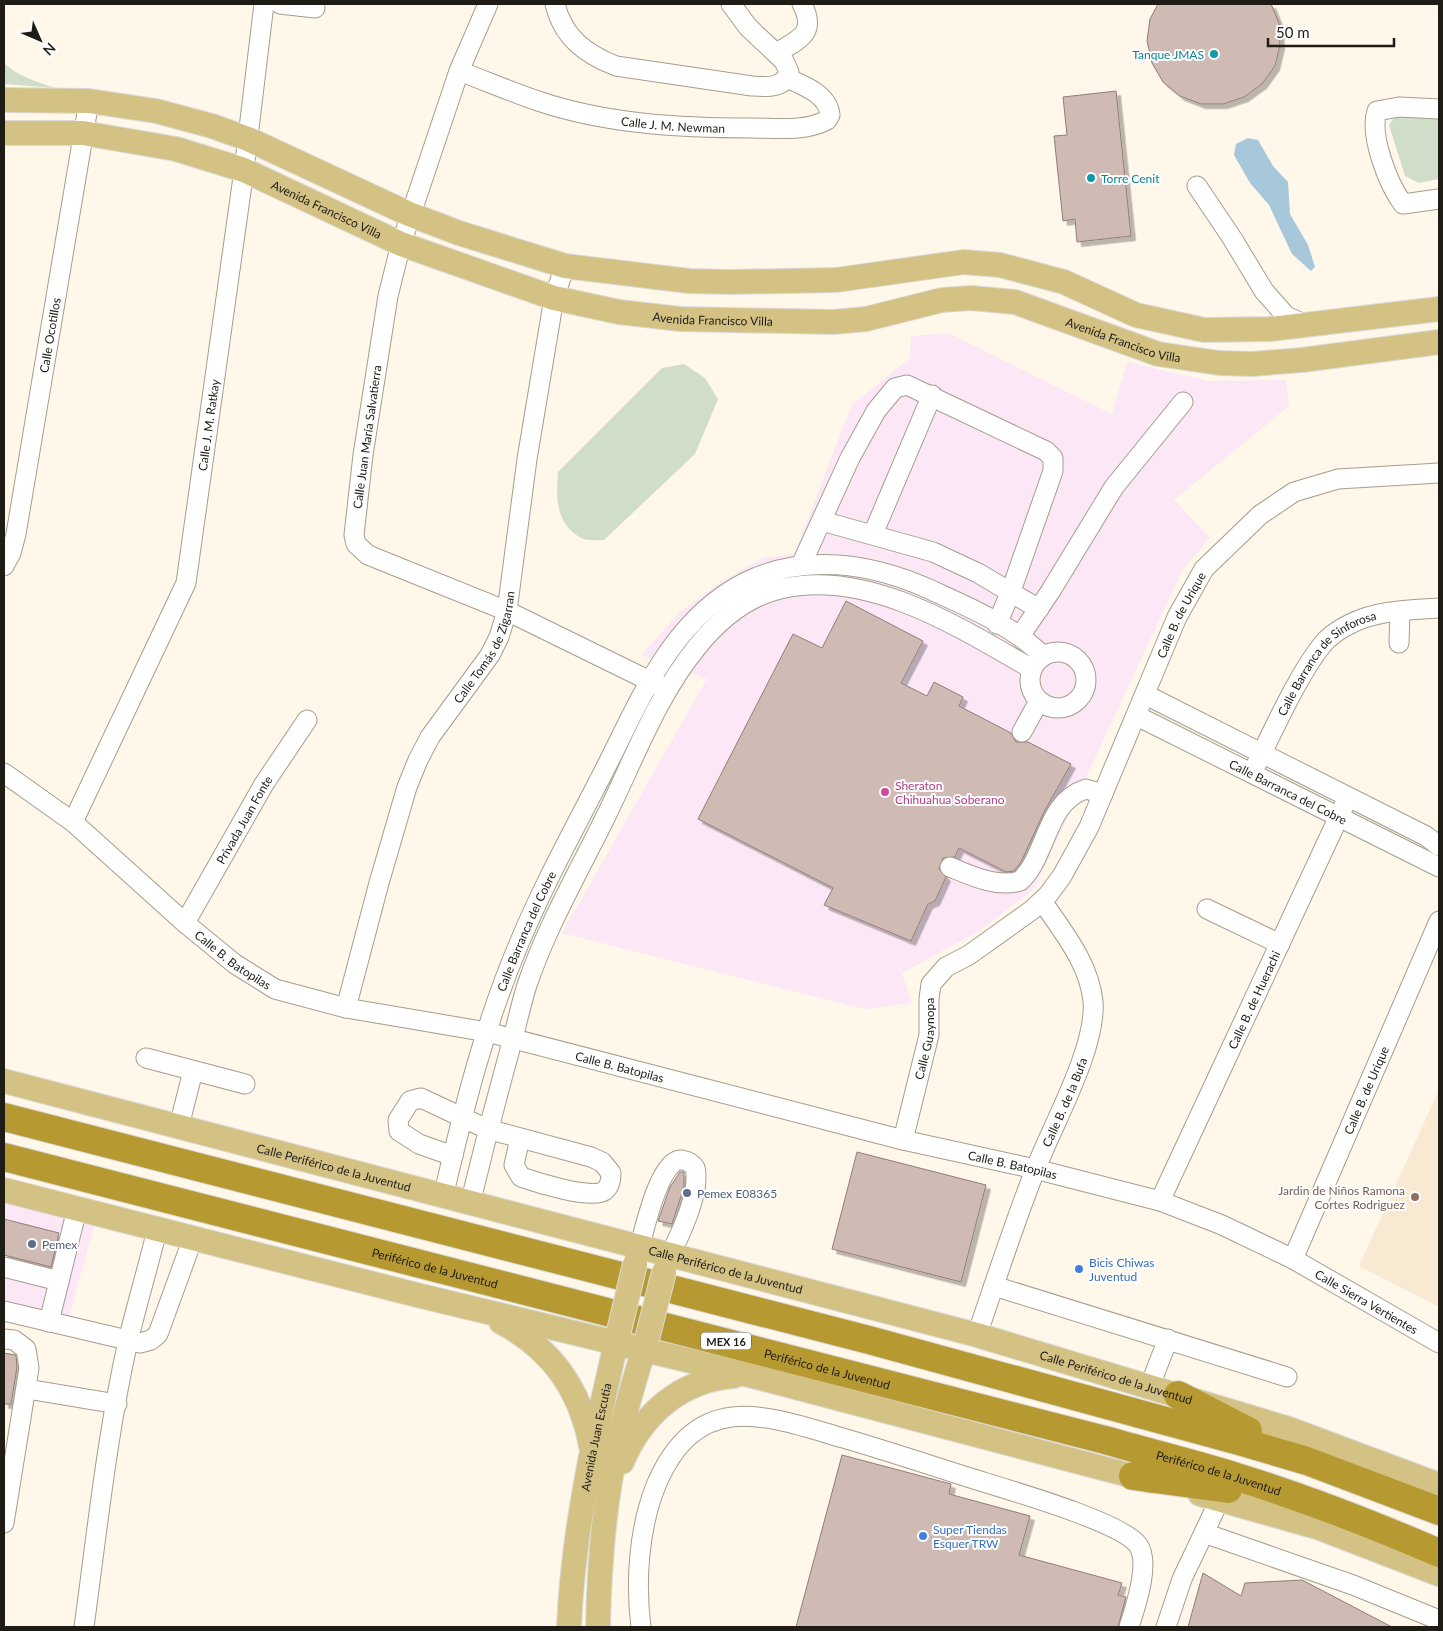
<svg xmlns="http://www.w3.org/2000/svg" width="1443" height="1631" font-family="Lato,sans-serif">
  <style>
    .commercial { fill: #fbe7f6 }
    .built { fill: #f8ead2 }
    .green { fill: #d0dec9 }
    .water { fill: #a7c8db }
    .building { fill: #cfbbb4; stroke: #907d77; filter: url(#shadow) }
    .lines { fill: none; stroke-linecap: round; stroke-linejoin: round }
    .minor-casing { stroke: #a69d8d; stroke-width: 21 }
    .major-casing { stroke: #dbdbda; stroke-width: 26 }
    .highway-casing { stroke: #dbdbda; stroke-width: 30 }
    .minor { stroke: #fff; stroke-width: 19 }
    .major { stroke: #d4c284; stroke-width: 24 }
    .highway { stroke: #b79932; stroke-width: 28 }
    .major-bridge-casing { stroke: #dbdbda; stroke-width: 26; stroke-linecap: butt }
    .major-bridge { stroke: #d4c284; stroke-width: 24 }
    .culture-dot { fill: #0f9aa8; stroke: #fff; stroke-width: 2 }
    .hotel-dot { fill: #d1479c; stroke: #fff; stroke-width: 2 }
    .service-dot { fill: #5c6f8a; stroke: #fff; stroke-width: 2 }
    .education-dot { fill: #8d6e63; stroke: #fff; stroke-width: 2 }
    .shop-dot { fill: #3f7fe0; stroke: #fff; stroke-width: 2 }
    .labels { text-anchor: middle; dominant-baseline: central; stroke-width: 4; stroke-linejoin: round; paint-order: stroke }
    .shield { fill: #fff; stroke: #62605c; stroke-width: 1 }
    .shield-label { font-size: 11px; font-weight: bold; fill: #1f1c16 }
    .culture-label { font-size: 12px; fill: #0d838f; stroke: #fff; text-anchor: end }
    .street-label { font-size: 12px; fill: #1f1c16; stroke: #fff }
    .hotel-label { font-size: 12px; fill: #b23c85; stroke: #fff; text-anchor: start }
    .education-label { font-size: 12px; fill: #785e54; stroke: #fff; text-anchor: end }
    .service-label { font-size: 12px; fill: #4e5e75; stroke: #fff; text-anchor: start }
    .shop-label { font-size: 12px; fill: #366cbe; stroke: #fff; text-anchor: start }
  </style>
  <defs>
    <filter id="shadow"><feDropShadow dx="4.5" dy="4.5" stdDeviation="0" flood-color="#0004"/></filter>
  </defs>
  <rect width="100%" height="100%" fill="#fff7e9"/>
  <path class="commercial" d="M948,333L1112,414L1127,362L1209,381L1286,380L1289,406L1174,500L1210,538L1183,569L1034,889L979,931L902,973L912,1003L865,1009L562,933L707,679L641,655L679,613L720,582L763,558L794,554L852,405L910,358L911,336Z
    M4,1202L94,1226L69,1317L4,1300Z"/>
  <path class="built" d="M1439,1090V1307L1359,1266Z"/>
  <path class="green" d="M4,63C17,76 39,83 56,88L4,84Z
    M1397,113L1439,116V179L1419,183L1405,176L1389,125Z
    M684,364L705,378L718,399L695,454L604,540C597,540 586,541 581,538C555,523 556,497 558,472L662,368Z"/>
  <path class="water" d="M1248,138L1258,140L1273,166L1288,182L1290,214L1308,245L1315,267L1311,271L1292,254L1269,205L1250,183L1234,155L1236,144Z"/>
  <path class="building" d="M1158,4H1271L1279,23L1280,45L1275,66L1262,84L1244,97L1223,104H1201L1180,96L1163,82L1152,63L1147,41L1150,19Z
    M1116,91L1131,236L1077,242L1075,219L1063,221L1054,136L1067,135L1063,97Z
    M846,601L923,641L901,683L927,696L934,682L963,697L959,706L1011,733L1016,742H1028L1071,764L1044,812L1021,862L1014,871L1006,872L959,848L955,857L943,858L939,869L946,877L935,901L928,904L911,941L824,905L833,888L698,819L793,634L822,648Z
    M857,1152L986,1185L961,1282L832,1249Z
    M680,1172H684V1187L672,1224L658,1221L670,1187Z
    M4,1219L59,1233L51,1267L4,1255Z
    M4,1353L16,1355L17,1367L11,1404H4Z
    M842,1455L951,1484L949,1494L1030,1516L1019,1555L1122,1583L1118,1595L1126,1597L1118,1627H796Z
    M1203,1573L1241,1596L1245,1583L1302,1580L1392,1627H1188Z"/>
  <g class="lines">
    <defs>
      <g id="minor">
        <path d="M280,4L315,8"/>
        <path d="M488,4L459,71L401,244L388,296L363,455L354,535L356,544L368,555L507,611L662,687"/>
        <path d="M555,4C563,37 585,54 616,66L752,86C766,87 784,89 789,72L784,61L748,27L731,4"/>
        <path d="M776,53C800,39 817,33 802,4"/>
        <path id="s1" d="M459,71C486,81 511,92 538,101C606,124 681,128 752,128C777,128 805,132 827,120L830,115C828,94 804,86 787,78"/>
        <path d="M1439,109L1399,107L1377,111C1369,135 1388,184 1403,204L1439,199"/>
        <path d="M1197,186L1232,238L1264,291L1286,316L1306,325"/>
        <path d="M822,521L933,552L978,573L1039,609"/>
        <path d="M873,534L932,395"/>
        <path d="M801,565L850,458L876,411L895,388L907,385L1046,451L1053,458V471L1011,591L997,624"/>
        <path id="s2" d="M4,566L11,553L16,534L89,101"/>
        <path d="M1020,636L1050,592L1114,487L1183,402"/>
        <path d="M1399,643L1400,611"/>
        <circle cx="1058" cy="680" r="28"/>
        <path d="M1146,695L1426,836L1439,846"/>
        <path id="s3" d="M1137,716L1439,867"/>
        <path d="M1022,732L1039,701"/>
        <path id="s4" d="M1256,765C1274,729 1298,675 1322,645C1329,636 1340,629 1350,624C1377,610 1410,610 1439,608"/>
        <path id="s5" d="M4,773L73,822L185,923L235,964L275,989L346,1008L487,1032L903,1140L1035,1169L1160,1201L1222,1225L1293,1259L1439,1343"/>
        <path id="s6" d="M73,822L186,583L244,170L264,4"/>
        <path d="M950,867C972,876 997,888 1020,881C1048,855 1045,802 1086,789L1103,794"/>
        <path d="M1207,909L1280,944"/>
        <path id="s7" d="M185,923L264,784L307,720"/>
        <path id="s8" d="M346,1008L379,883L407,787L418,760L430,737L490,655L499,637L507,611L527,459L554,298L565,266"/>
        <path d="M146,1058L245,1084"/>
        <path d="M179,1126L193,1071"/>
        <path id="s9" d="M903,1140L929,1035V999L931,984L946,967L969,955L1032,910L1048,895L1062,876L1089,827L1177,617L1204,569L1260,515L1294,492L1338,479L1439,473"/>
        <path d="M453,1156L419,1144L399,1131L398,1120L410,1101L421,1098L487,1129L591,1157L602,1162L611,1173C611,1180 610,1187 604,1191C592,1200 535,1182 521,1177L514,1165L520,1138"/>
        <path id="s10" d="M443,1197C463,1112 484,1026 518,946C543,885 576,826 606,767C641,698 672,619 746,582C804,553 871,563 929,589C968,607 1012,625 1043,656"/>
        <path id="s11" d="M1160,1201L1348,797"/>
        <path d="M470,1204C483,1150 497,1096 512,1042C517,1023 521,1004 527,985C547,926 579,871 606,816C634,759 657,696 697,647C718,621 746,597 780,589C867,568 959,627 1032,669"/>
        <path d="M639,1249C644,1231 660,1157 682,1160C688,1161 692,1163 695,1168C701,1191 680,1236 669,1256"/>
        <path id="s12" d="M1293,1259L1439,921"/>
        <path d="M4,1267L59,1281"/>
        <path d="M994,1286L1287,1377"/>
        <path d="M4,1311L140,1343L151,1340L158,1334L193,1238"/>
        <path d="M49,1322L77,1209"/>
        <path id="s13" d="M977,1335C996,1280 1014,1223 1036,1168C1053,1124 1097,1047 1093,1001C1089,963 1063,932 1042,901"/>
        <path d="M4,1339L14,1340L26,1349L29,1368L4,1523"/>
        <path d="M1149,1388L1168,1339"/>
        <path d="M27,1389L117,1404"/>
        <path d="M1204,1533L1353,1585L1439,1620"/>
        <path d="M84,1627C97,1532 107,1435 128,1341C137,1304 148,1267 157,1230"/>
        <path d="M641,1627C635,1581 639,1526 657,1483C698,1389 765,1415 843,1438C884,1450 924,1463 964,1476C998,1487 1121,1521 1138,1545C1151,1563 1135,1608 1129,1627"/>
        <path d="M1166,1627L1182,1579L1220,1499"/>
      </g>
      <g id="major">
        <path d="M4,100L89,101L156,111L212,126L248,139L409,214L459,233L565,266L689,281L730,282L836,280L964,262L1000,265L1064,282L1136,315L1204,330L1270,329L1439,309"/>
        <path id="s14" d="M4,133H83L176,149L244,170L401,244L554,298L619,312L680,319L834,322L866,319L942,300L971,298L1015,302L1158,354L1219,363L1252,364L1302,360L1439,342"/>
        <path id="s15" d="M4,1081L977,1335L1289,1429L1439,1485"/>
        <path d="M4,1190L417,1295L749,1375L1151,1481"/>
        <path d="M501,1322C552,1349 580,1389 591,1446"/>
        <path d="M622,1462C642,1414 681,1380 734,1376"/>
        <path d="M1200,1494L1320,1528L1439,1574"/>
        <path id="s16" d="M569,1627C573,1527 596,1428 619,1331"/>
        <path d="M598,1627C599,1571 603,1515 614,1460C622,1419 635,1379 647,1339"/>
      </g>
      <g id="highway">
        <path d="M4,1117L869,1340L1239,1441L1307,1461L1439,1511"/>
        <path id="s17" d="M4,1157L1105,1440C1150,1453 1196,1464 1240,1478C1308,1499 1374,1525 1439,1553"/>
        <path d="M1178,1395L1248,1431"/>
        <path d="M1133,1476L1228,1489"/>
      </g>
    </defs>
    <use href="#minor" class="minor-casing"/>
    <use href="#major" class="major-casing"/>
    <use href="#highway" class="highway-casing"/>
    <use href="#minor" class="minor"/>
    <use href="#major" class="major"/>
    <use href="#highway" class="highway"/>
    <defs>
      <path id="major-bridge" d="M619,1331L635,1264
        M647,1339L664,1272"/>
    </defs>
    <use href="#major-bridge" class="major-bridge-casing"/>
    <use href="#major-bridge" class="major-bridge"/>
  </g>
  <g class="culture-dot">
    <circle cx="1214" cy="54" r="5"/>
    <circle cx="1091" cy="178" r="5"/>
  </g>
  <circle class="hotel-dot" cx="885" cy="792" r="5"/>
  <g class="service-dot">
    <circle cx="687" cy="1193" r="5"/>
    <circle cx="32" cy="1244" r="5"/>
  </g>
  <circle class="education-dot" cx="1415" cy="1197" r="5"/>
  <g class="shop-dot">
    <circle cx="1079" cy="1269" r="5"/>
    <circle cx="923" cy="1536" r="5"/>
  </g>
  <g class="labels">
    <rect class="shield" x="701" y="1332.5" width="50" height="17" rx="4"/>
    <g class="shield-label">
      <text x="726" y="1341">MEX 16</text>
    </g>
    <g class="culture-label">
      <text x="1204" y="54">Tanque JMAS</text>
      <text x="1101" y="178" text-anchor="start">Torre Cenit</text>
    </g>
    <g class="street-label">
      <text stroke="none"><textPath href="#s1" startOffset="222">Calle J. M. Newman</textPath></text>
      <text stroke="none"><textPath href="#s14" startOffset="336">Avenida Francisco Villa</textPath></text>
      <text stroke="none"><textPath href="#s14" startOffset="741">Avenida Francisco Villa</textPath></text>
      <text stroke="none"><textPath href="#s2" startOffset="236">Calle Ocotillos</textPath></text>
      <text stroke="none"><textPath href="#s14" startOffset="1161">Avenida Francisco Villa</textPath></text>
      <text stroke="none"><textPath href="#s6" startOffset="424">Calle J. M. Ratkay</textPath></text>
      <text transform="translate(367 437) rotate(-82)">Calle Juan María Salvatierra</text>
      <text stroke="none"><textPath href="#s9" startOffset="618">Calle B. de Urique</textPath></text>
      <text stroke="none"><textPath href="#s8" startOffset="391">Calle Tomás de Zigarran</textPath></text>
      <text stroke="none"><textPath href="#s4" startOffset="128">Calle Barranca de Sinforosa</textPath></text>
      <text stroke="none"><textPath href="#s3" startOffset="169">Calle Barranca del Cobre</textPath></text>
      <text stroke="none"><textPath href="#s7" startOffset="119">Privada Juan Fonte</textPath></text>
      <text stroke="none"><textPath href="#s10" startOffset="279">Calle Barranca del Cobre</textPath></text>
      <text stroke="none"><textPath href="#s5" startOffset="296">Calle B. Batopilas</textPath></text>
      <text stroke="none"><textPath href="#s11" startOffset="222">Calle B. de Huerachi</textPath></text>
      <text stroke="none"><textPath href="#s9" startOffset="104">Calle Guaynopa</textPath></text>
      <text stroke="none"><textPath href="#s5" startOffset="701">Calle B. Batopilas</textPath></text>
      <text stroke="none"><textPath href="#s12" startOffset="184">Calle B. de Urique</textPath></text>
      <text stroke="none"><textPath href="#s13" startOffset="249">Calle B. de la Bufa</textPath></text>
      <text stroke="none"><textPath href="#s5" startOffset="1106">Calle B. Batopilas</textPath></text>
      <text stroke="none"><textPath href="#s15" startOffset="341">Calle Periférico de la Juventud</textPath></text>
      <text stroke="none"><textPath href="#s17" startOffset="445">Periférico de la Juventud</textPath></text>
      <text stroke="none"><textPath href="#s15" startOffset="746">Calle Periférico de la Juventud</textPath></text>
      <text stroke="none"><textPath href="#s5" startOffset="1488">Calle Sierra Vertientes</textPath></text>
      <text stroke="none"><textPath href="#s17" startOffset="850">Periférico de la Juventud</textPath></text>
      <text stroke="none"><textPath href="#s15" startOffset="1151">Calle Periférico de la Juventud</textPath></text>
      <text stroke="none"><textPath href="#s16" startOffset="192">Avenida Juan Escutia</textPath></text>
      <text stroke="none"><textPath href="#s17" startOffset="1255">Periférico de la Juventud</textPath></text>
    </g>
    <g class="hotel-label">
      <text x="895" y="785">Sheraton<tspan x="895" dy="14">Chihuahua Soberano</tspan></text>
    </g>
    <g class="education-label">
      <text x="1405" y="1190">Jardin de Niños Ramona<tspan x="1405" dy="14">Cortes Rodriguez</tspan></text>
    </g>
    <g class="service-label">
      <text x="697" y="1193">Pemex E08365</text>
      <text x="42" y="1244">Pemex</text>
    </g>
    <g class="shop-label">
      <text x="1089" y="1262">Bicis Chiwas<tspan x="1089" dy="14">Juventud</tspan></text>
      <text x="933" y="1529">Super Tiendas<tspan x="933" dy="14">Esquer TRW</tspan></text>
    </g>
  </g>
  <rect width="1443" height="1631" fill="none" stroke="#1f1c16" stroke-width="10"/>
  <g transform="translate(40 40) rotate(135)" stroke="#ffffff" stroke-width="4" paint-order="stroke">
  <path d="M0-4L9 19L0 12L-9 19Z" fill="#1f1c16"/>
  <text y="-8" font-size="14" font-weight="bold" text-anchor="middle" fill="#1f1c16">N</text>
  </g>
  <path d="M1268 38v8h126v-8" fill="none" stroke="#1f1c16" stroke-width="2.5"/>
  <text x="1276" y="38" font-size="15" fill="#1f1c16" stroke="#ffffff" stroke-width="4" paint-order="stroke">50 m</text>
</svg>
